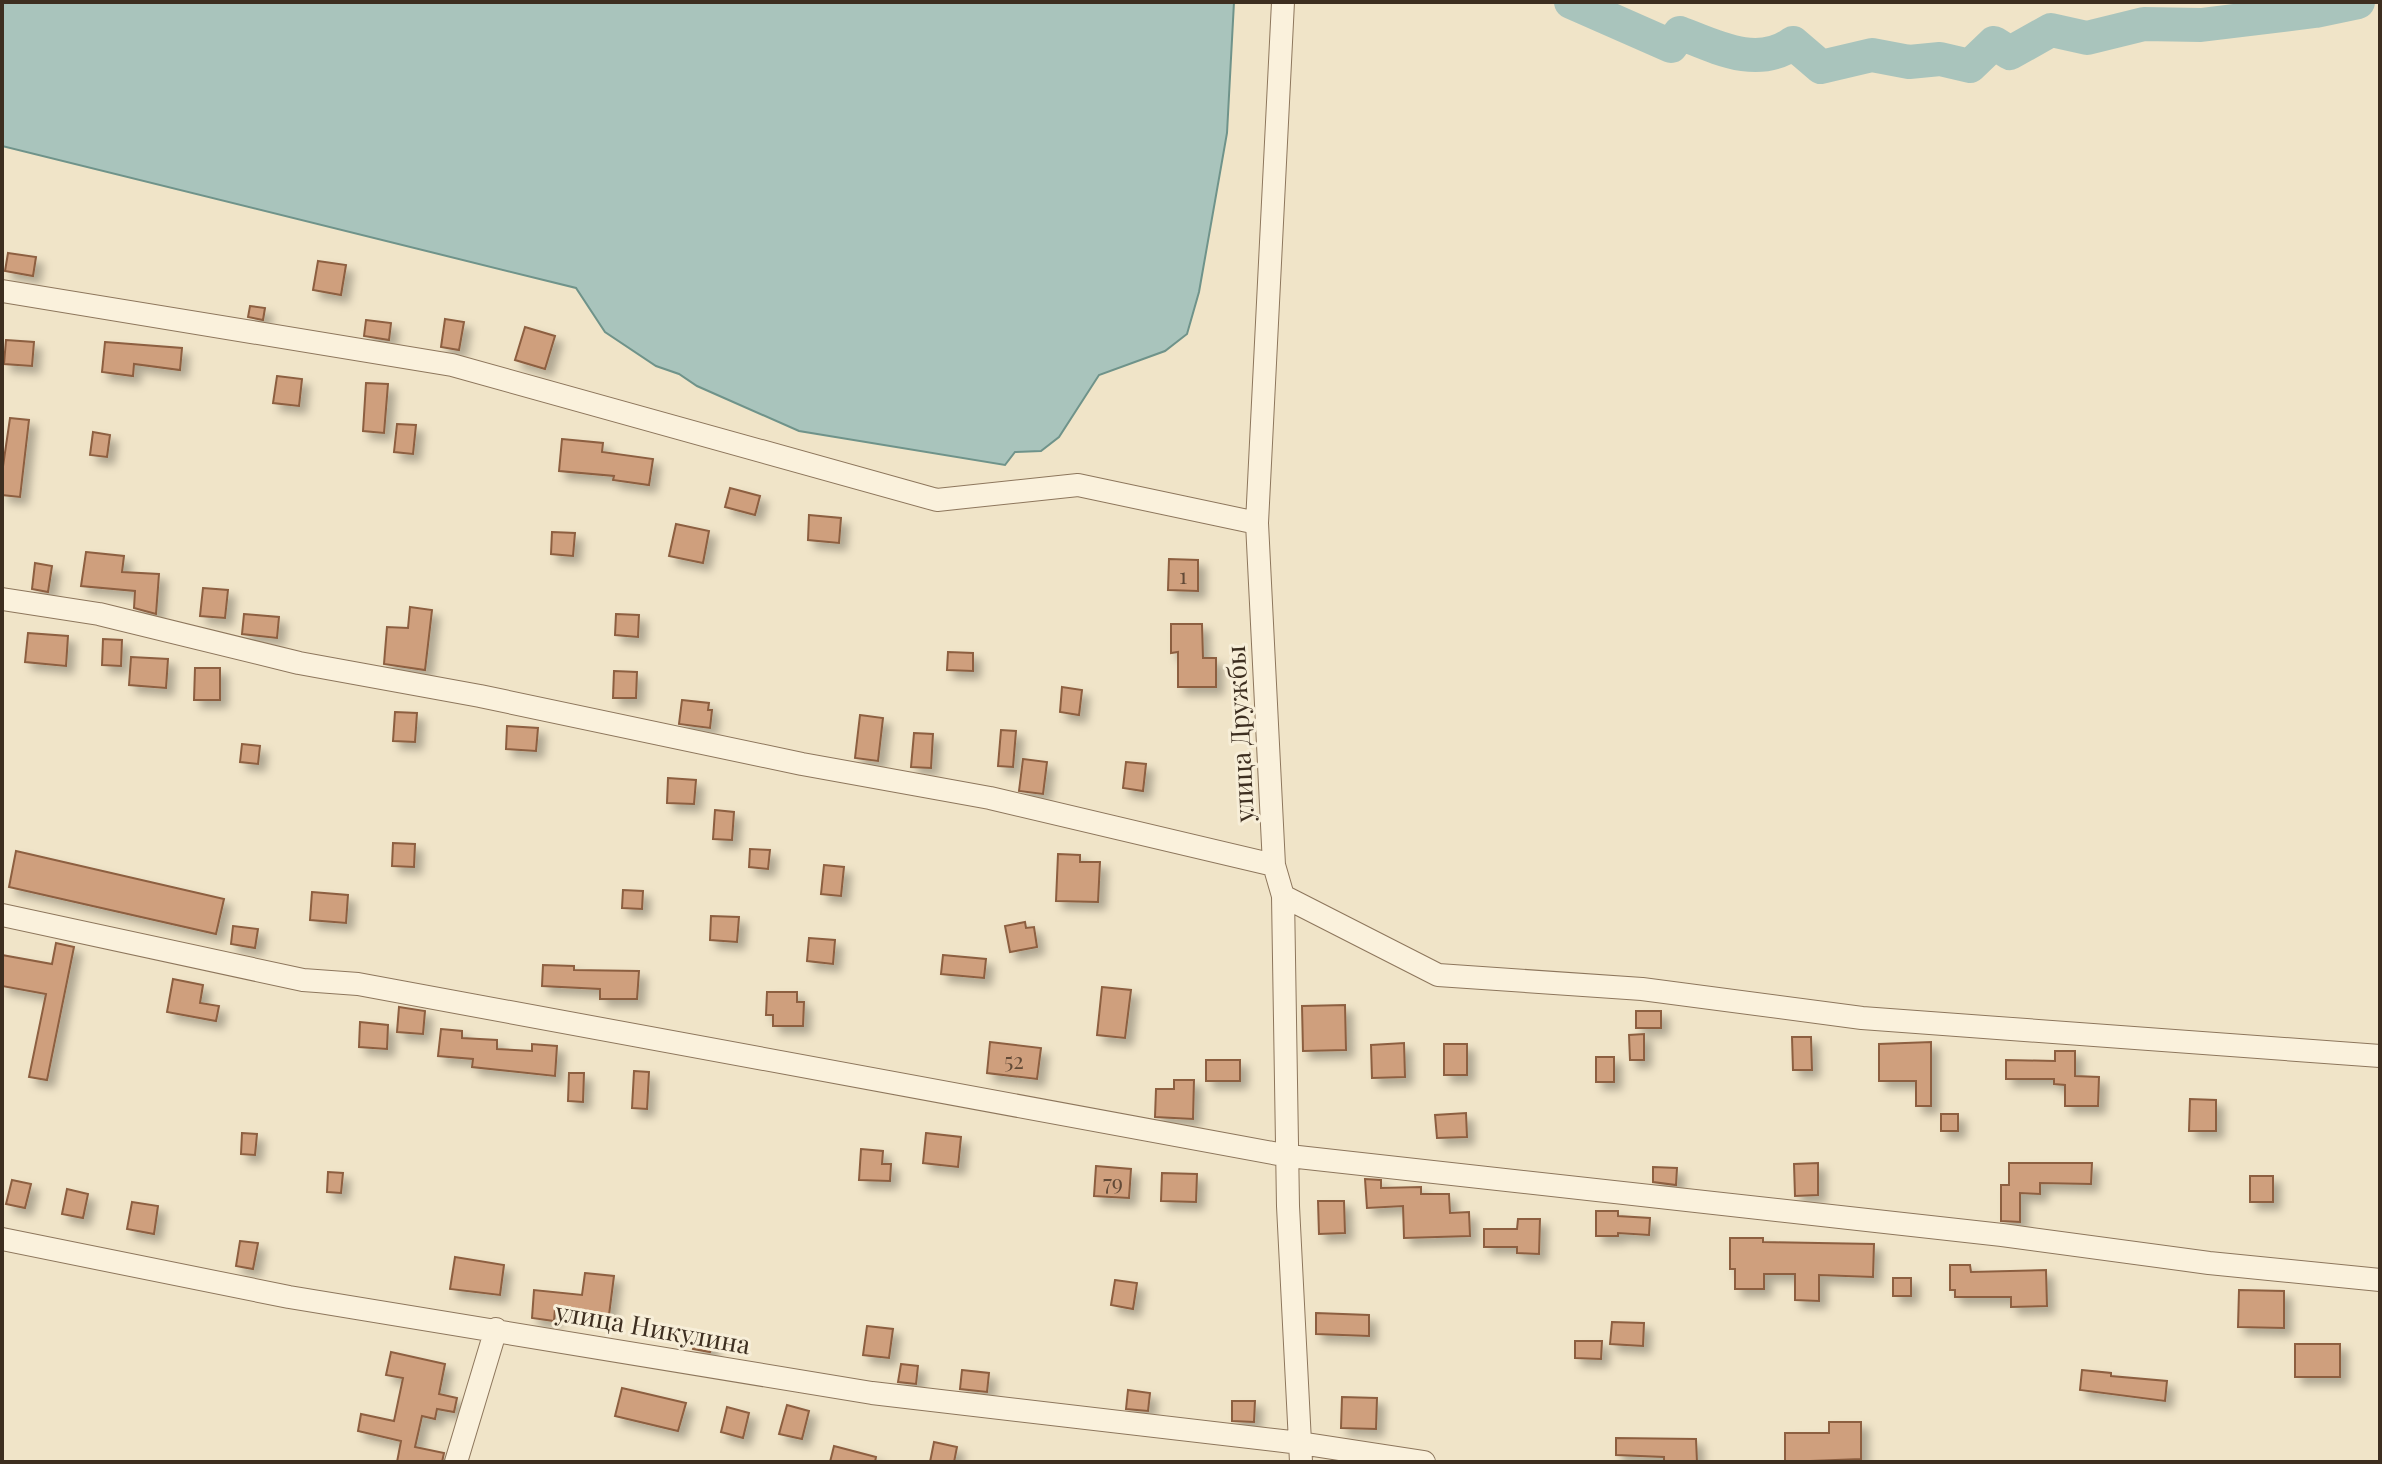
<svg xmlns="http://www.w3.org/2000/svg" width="2382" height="1464" font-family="'Playfair Display',serif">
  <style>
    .water { fill: #a9c4bc; stroke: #6f938a; stroke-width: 2 }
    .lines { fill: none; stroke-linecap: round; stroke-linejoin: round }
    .river { stroke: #a9c4bc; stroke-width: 34 }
    .building { fill: #cf9f7d; stroke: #8d5f41; stroke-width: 2; filter: url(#shadow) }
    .minor-casing { stroke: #8d765c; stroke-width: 24 }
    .minor { stroke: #faf1dc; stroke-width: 22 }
    .labels { text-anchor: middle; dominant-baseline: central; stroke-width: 6; stroke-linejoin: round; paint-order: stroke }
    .number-label { font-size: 22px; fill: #624a37 }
    .street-label { font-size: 26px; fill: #3d2e20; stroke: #f7eed8 }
  </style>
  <defs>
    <filter id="shadow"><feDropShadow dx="7" dy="7" stdDeviation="4" flood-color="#0004"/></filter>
  </defs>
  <rect width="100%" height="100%" fill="#f0e4c8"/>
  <path class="water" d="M2,2H1234L1227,133L1199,292L1187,334L1165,351L1099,375L1059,437L1041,451L1015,452L1005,465L799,431L697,386L679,374L656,366L605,332L576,288L2,146Z"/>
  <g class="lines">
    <path class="river" d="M1571,2L1671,46L1680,33C1716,47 1758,69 1793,43L1821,67L1872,55L1909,62L1940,59L1970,66L1994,43L2010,53L2051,30L2087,38L2144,24L2201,25L2315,11L2358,2"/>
  </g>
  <path class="building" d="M8,253L36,257L33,276L5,271Z
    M318,261L346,265L341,295L313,290Z
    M250,306L265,308L263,320L248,317Z
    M445,319L464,322L459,350L441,347Z
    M366,320L391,323L389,340L364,336Z
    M525,327L555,336L545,369L515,360Z
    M6,340L34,342L32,366L4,364Z
    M105,342L182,348L180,370L134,364L133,376L102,372Z
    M277,376L302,379L299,406L273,403Z
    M366,383L388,384L384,433L363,431Z
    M10,418L29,420L20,497L2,495V473Z
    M397,424L416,425L413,454L394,452Z
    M93,432L110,435L107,457L90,455Z
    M562,439L603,443L602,452L653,459L649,485L613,480L614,476L559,471Z
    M730,488L760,496L755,515L725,507Z
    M809,515L841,518L839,543L808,540Z
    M676,524L709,531L703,563L669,556Z
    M552,532L575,533L573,556L551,554Z
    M86,552L124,556L122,572L159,574L156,614L134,608L135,591L81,586Z
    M1169,559L1198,560V591L1168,590Z
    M35,563L52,566L48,592L32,589Z
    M203,588L228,590L225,618L200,616Z
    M410,607L432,610L425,670L384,664L387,627L408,628Z
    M244,614L279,617L277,638L242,634Z
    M616,614L639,615L638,637L615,635Z
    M1171,624H1202L1203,658H1216V687H1178V652L1171,653Z
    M28,633L68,636L66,666L25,662Z
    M103,639L122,640L121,666L102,665Z
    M948,652L973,653V671L947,670Z
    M131,657L168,659L166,688L129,685Z
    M195,668H220V700H194Z
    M614,671L637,672L636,698H613Z
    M1062,687L1082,690L1079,715L1060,712Z
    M682,700L709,703L708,710H712L710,728L679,724Z
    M395,712L417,713L415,742L393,741Z
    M860,715L883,718L878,761L855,758Z
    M507,726L538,728L536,751L506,749Z
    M1001,730L1016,731L1013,767L998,766Z
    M914,733L933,734L931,768L911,767Z
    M242,744L260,746L258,764L240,762Z
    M1023,759L1047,762L1043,794L1019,791Z
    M1126,762L1146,764L1143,791L1123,788Z
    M668,778L696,780L694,804L667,803Z
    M715,810L734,812L732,840L713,839Z
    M393,843L415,844L414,867L392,866Z
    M750,849L770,850L768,869L749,867Z
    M16,851L224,899L216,934L9,887Z
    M1058,854L1080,855V862H1100L1098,902L1056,901Z
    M824,865L844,867L841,896L821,894Z
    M623,890L643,891L642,909L622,908Z
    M312,892L348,895L346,923L310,920Z
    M711,916L739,917L737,942L710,940Z
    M1025,922L1026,928L1034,927L1037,947L1010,952L1005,926Z
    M233,926L258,929L255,948L231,944Z
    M809,938L835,940L833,964L807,961Z
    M56,943L74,947L47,1080L29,1077L46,994L2,986V955L52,964Z
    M943,955L986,959L984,978L941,974Z
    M543,965L574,966V970L639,971L637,999H600V989L542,986Z
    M173,979L203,985L200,1003L219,1006L216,1021L167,1012Z
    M1102,987L1131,990L1125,1038L1097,1035Z
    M767,992H797V1002H804L803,1026H773V1015H766Z
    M1345,1005L1346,1050L1303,1051L1302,1006Z
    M399,1007L425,1011L423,1034L397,1032Z
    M1636,1011H1661V1028H1636Z
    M360,1022L388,1025L387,1049L359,1047Z
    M441,1029L462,1031V1038L497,1040V1049L532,1051V1044L557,1046L555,1076L472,1067L473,1059L438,1056Z
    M1644,1034V1060H1630L1629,1035Z
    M1792,1037H1811L1812,1070H1793Z
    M990,1042L1041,1048L1037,1079L987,1073Z
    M1931,1042V1106H1916V1081H1879V1044Z
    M1404,1043L1405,1077L1372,1078L1371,1045Z
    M1444,1044H1467V1075H1444Z
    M2055,1051H2075V1076L2099,1077L2098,1106H2065V1085L2054,1084V1079H2006V1060L2055,1061Z
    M1596,1057H1614V1082H1596Z
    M1206,1060H1240V1081H1206Z
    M634,1071L649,1072L647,1109L632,1108Z
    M569,1073H584L583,1102L568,1101Z
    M1174,1080H1194L1193,1119L1155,1117L1156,1089H1174Z
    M2190,1099L2216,1100V1131H2189Z
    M1466,1113L1467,1137L1437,1138L1435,1115Z
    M1941,1114H1958V1131H1941Z
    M242,1133L257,1134L255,1155L241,1154Z
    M926,1133L961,1137L958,1167L923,1163Z
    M861,1149L883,1151L882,1164H891L890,1181L859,1180Z
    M1818,1163V1195L1795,1196L1794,1164Z
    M2009,1163H2092L2091,1184L2040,1183V1194L2020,1193V1222L2001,1221V1185H2009Z
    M1096,1166L1131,1169L1129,1198L1094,1196Z
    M1653,1167L1677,1168L1676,1185L1653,1182Z
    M328,1172L343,1173L341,1193L327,1192Z
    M1162,1173L1197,1174L1196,1202L1161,1201Z
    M2250,1176H2273V1202H2250Z
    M1365,1179L1381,1180V1188L1421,1187V1194H1449L1450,1213L1469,1212L1470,1236L1404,1238L1403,1206L1367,1208Z
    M12,1180L31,1184L25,1208L6,1204Z
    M67,1189L88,1194L83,1218L62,1214Z
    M1318,1201H1344L1345,1233L1319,1234Z
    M132,1202L158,1206L154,1234L127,1229Z
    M1596,1211H1618V1216L1650,1218L1649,1235L1618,1233V1236H1596Z
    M1518,1219H1540L1539,1254L1517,1253V1247H1484V1229H1517Z
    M1730,1238H1763V1242L1874,1244L1873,1277L1819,1275V1301L1795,1300V1274H1764V1289H1735V1269H1730Z
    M240,1241L258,1243L253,1269L236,1266Z
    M455,1257L504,1265L500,1295L450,1289Z
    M1950,1265H1970L1971,1272L2046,1270L2047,1306L2011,1307V1297H1955V1290H1950Z
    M585,1273L614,1276L609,1315L555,1309L554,1321L532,1318L534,1290L582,1295Z
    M1893,1278H1911V1296H1893Z
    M1115,1280L1137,1283L1133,1309L1111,1305Z
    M2239,1290L2284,1291V1328L2238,1327Z
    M1316,1313L1369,1315V1336L1316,1334Z
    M1612,1322L1644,1323L1643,1346L1610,1344Z
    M867,1326L893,1329L889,1358L863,1355Z
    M696,1336L713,1339L710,1352L693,1349Z
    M1575,1341H1602L1601,1359L1575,1358Z
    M2295,1344H2340V1377H2295Z
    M391,1352L445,1364L439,1394L457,1398L454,1412L437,1409L435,1419L422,1416L415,1447L444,1453L442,1462H397L401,1441L358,1431L361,1414L394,1421L403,1378L386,1375Z
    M901,1364L918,1366L916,1384L898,1382Z
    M962,1370L989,1373L987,1392L960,1389Z
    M2082,1370L2111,1373V1376L2167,1381L2165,1401L2080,1390Z
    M622,1388L686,1403L678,1431L615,1416Z
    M1128,1390L1150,1393L1148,1411L1126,1409Z
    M1342,1397L1377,1398L1376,1429L1341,1428Z
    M1232,1401H1255L1254,1422L1232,1421Z
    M787,1405L809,1411L802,1439L779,1434Z
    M727,1407L749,1413L743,1438L721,1432Z
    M1829,1422H1861V1459L1785,1462V1433H1829Z
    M1616,1438L1696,1439L1697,1462L1664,1461V1457L1616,1455Z
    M934,1442L957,1447L954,1462H930Z
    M834,1446L876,1457L875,1462H830Z"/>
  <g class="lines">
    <defs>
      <path id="minor" d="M1283,2L1257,523L1274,865L1283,896L1288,1206L1301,1462
        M2,291L452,365L937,500L1078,485L1257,523
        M2,599L99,614L299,663L480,696L802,764L990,798L1274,865L1283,896L1438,975L1642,989L1862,1018L2380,1056
        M2,915L303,980L358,984L1289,1156L2002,1235L2209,1263L2380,1280
        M2,1239L289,1297L872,1393L1300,1443L1424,1462
        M456,1462L496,1329"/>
    </defs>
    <use href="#minor" class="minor-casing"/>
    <use href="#minor" class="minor"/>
  </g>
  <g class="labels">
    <g class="number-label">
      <text x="1183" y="575">1</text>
      <text x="1014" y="1060">52</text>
      <text x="1113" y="1182">79</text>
    </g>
    <g class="street-label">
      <text transform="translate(1239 734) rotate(-93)">улица Дружбы</text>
      <text transform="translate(653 1327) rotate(10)">улица Никулина</text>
    </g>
  </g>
  <rect width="2382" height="1464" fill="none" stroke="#3d2e20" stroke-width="8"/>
</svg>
